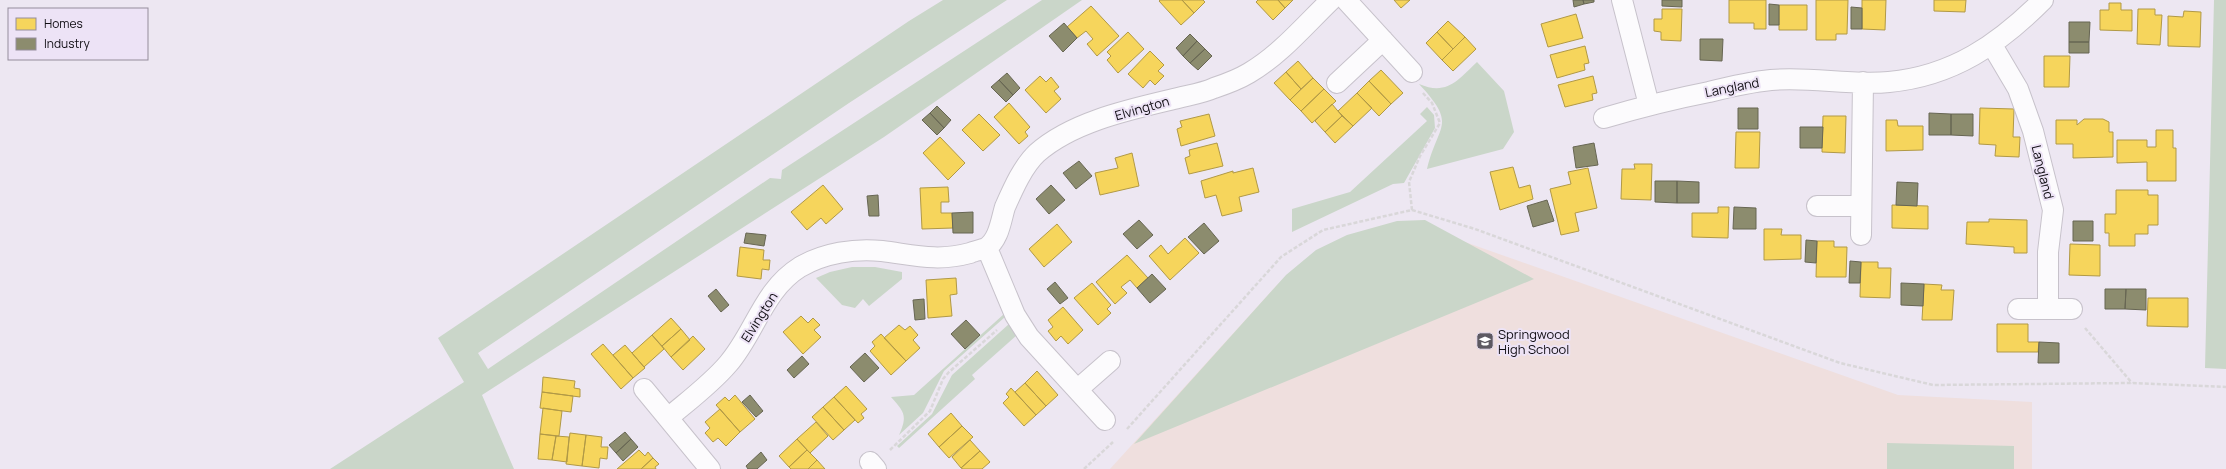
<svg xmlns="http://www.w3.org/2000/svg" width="2226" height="469" font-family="Manrope,sans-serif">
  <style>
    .industrial { fill: #efdfde }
    .green { fill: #cad6c9 }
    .homes { fill: #f6d55c; stroke: #b19946 }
    .industry { fill: #8c8c6e; stroke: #676653 }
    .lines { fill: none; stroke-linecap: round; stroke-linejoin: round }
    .minor-casing { stroke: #c7c2cb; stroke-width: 22 }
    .path { stroke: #d9d7d9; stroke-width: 2.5; stroke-dasharray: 4 2; stroke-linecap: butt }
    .minor { stroke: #fcfbfd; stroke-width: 20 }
    .labels { text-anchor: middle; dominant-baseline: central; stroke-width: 4; stroke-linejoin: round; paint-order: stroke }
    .street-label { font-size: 13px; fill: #100d13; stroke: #ede3f6 }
    .poi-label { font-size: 13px; fill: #100d13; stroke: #ede3f6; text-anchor: start }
  </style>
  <rect width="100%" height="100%" fill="#ede7f2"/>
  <path class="industrial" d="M1431,230L1898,395L2032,402V469H1110L1276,286L1292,271Z"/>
  <path class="green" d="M943,0H1007L849,103L478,353L488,369L770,178L781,179L782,170L1042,0H1082L884,137L482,395L514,469H330L464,382L438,338L909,21Z
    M2214,0H2226V369L2205,368Z
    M1477,62L1504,91L1514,132L1503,149L1427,169C1438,123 1458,126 1419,84C1447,96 1458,80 1477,62Z
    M1427,107L1434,115L1435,128L1404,183L1393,184L1292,232V209L1350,192L1427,121L1420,114Z
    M1425,220L1534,279L1134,444L1286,275L1316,250L1347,235L1397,221Z
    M852,267H875L902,272V279L869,306L863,299L855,308L842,305L816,278L830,272Z
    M1004,314L1005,317L944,371L923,413L899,435C908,415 904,412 891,397L914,395Z
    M1009,324L1017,335L972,375L975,379L899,448L897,446L932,414L952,375Z
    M1887,443L2014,446V469H1887Z"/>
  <path class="homes" d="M1160,0H1182L1194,13L1181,25L1159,1Z
    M1182,0H1203L1205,2L1194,13Z
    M1258,0H1278L1285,8L1273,20L1256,2Z
    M1278,0H1293L1285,8Z
    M1394,0H1410L1401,8Z
    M1729,0H1766V29H1754V23H1729Z
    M1816,0H1848L1847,34H1836V40H1816Z
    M1862,0H1886L1885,30L1862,29Z
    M1934,0H1966L1965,12L1934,11Z
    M2109,3H2121V10H2132V31L2100,30V10H2109Z
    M1779,5H1807V30H1779Z
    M1091,6L1119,36L1097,56L1087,44L1093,39L1086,31L1077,38L1067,27Z
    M1662,9H1682L1681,41L1661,40V32L1654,31V19H1662Z
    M2138,9H2155V15H2162L2160,45L2137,44Z
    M2184,11L2201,12L2200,47L2168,46V16L2183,17Z
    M1576,14L1583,38L1548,47L1541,24Z
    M1448,21L1465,37L1453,49L1437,32Z
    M1128,32L1144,49L1118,73L1107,60L1111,56L1107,52Z
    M1437,32L1453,49L1442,60L1426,43Z
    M1465,37L1476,49L1453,71L1442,60Z
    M1585,46L1589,63L1584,64L1585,70L1557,78L1550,55Z
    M1150,51L1164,65L1158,71L1164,76L1155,85L1150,80L1143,88L1128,74Z
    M2044,56H2070L2069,87H2044Z
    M1298,61L1313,78L1301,89L1286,72Z
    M1381,70L1403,93L1391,104L1369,81Z
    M1286,72L1301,89L1290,100L1274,83Z
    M1040,76L1046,82L1051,77L1059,87L1054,91L1061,99L1046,113L1025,90Z
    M1593,76L1597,93L1592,94L1593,100L1565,107L1558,85Z
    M1313,78L1324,89L1301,111L1290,100Z
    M1369,81L1391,104L1379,116L1357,93Z
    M1324,89L1336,101L1312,123L1301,111Z
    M1357,93L1372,108L1353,126L1338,111Z
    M1009,103L1030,127L1025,132L1028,136L1019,144L994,117Z
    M1332,104L1342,116L1325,132L1315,121Z
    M1980,108L2014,109L2013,137H2020L2019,157L1995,156L1996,145L1979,144Z
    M979,114L1000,135L983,151L962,130Z
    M1209,114L1215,136L1181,146L1177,129L1182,127L1180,121Z
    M1342,116L1353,126L1335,143L1325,132Z
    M1823,116H1846L1845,153L1822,152Z
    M2084,119H2103L2109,122V132H2113V157L2073,158V144H2056V120H2077V125Z
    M1886,120H1897L1898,126H1923V150L1886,151Z
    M2156,130H2173V148H2176V181H2147V162L2117,163V140H2147V147H2156Z
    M1736,132H1760L1759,168H1735Z
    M940,137L965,163L948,180L923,153Z
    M1217,143L1223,166L1189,174L1185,158L1190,156L1189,150Z
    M1132,153L1139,186L1100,195L1095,173L1118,168L1115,158Z
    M1634,164H1652L1651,200L1621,199L1622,169H1635Z
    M1513,167L1519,188L1530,185L1533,199L1500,210L1490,172Z
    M1253,168L1259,192L1239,197L1242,211L1222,216L1216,195L1205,198L1201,181L1233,171V173Z
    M1588,168L1597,208L1575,213L1579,231L1561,235L1550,189L1571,184L1568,172Z
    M823,185L843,209L826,224L821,218L807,230L791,212Z
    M948,187L949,202H941V213H952L953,228L922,229L920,188Z
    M2116,190H2148V195H2158V225H2148V234H2135V246H2109V233H2105V214H2116Z
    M1892,205L1928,206V229L1892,228Z
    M1718,207H1729L1728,238L1692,237V213H1718Z
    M1989,219L2027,220V253H2014V247L1966,244L1967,222H1989Z
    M1057,224L1072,242L1044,267L1029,249Z
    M1764,229H1782L1781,235H1801V259L1764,260Z
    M1185,238L1199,253L1170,280L1149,256L1161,245L1168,254Z
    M1817,241H1834V247H1847L1846,277H1816Z
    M2070,244L2100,245V276L2069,275Z
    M740,247L764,250L763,260H770L769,270L762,269L761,279L737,276Z
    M1127,255L1148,278L1137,288L1130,280L1121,287L1127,293L1115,304L1096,282Z
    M1861,262H1878V268H1891L1890,298L1860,297Z
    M956,278L957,294L950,295L952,316L928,318L926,280Z
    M1092,283L1111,305L1107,309L1111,313L1098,325L1074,298Z
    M1924,284L1942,285L1941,290H1954L1952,320H1922Z
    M2148,298H2188V327L2147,326Z
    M1063,307L1083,330L1068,344L1061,336L1056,341L1048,331L1053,327L1048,320Z
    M801,316L808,323L813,318L820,325L814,330L821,337L803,354L783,332Z
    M671,318L681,329L662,346L652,335Z
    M1997,324H2028V342H2039L2038,352H1997Z
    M899,325L905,330L910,326L918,335L913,340L920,348L906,361L884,338Z
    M681,329L690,340L671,357L662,346Z
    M881,334L906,361L891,375L870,351L875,346L872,342Z
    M652,335L664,349L644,367L632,353Z
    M693,336L705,349L683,370L671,357Z
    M603,344L633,378L621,389L591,354Z
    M625,345L645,368L633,378L613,355Z
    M1037,371L1058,395L1046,406L1025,383Z
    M543,377L575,381L574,388L580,389V397L542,392Z
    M1025,383L1046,406L1036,415L1015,392Z
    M846,386L867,409L861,414L864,418L858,423L834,397Z
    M1011,388L1036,415L1024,426L1003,403L1009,397L1006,394Z
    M542,392L573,396L571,412L540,408Z
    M735,395L755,419L740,432L716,405L725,397L729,401Z
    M834,397L855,420L844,430L823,407Z
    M823,407L844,430L833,440L812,417Z
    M543,408L562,411L559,436L540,434Z
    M720,409L740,432L726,446L718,438L713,442L705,433L710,428L705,422Z
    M951,413L962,426L939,447L928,434Z
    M816,422L828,436L810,453L797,439Z
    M962,426L973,437L949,458L939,447Z
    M570,433L586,435L582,466L566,464Z
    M540,434L556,436L552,460L538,459Z
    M586,435L602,437L601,447H608L607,459L600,458L599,468L582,466Z
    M556,436L569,437L567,462L552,460Z
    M797,439L807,450L789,467L779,456Z
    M970,440L980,451L961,468L952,457Z
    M639,450L645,456L648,452L653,458L641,469H617Z
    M807,450L817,460L808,469H791L789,467Z
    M980,451L990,462L982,469H963L961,468Z
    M653,458L659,464L655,467L656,469H641Z
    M817,460L825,469H808Z"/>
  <path class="industry" d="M1573,0H1583L1584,4L1574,7Z
    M1583,0H1594V2L1584,4Z
    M1662,0H1682V7L1662,6Z
    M1769,4L1779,5V25H1769Z
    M1851,7L1862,8V29H1851Z
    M2069,22H2090L2089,42H2069Z
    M1064,23L1077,38L1063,52L1049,36Z
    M1190,34L1197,41L1183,56L1176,48Z
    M1700,39H1723L1722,61L1700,60Z
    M1197,41L1205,49L1190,63L1183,56Z
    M2069,42H2089V53H2069Z
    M1205,49L1212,56L1198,70L1190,63Z
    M1007,73L1020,88L1013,95L999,80Z
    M999,80L1013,95L1006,102L991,87Z
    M937,106L951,120L944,128L930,113Z
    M1738,108H1758V129H1738Z
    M930,113L944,128L937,135L922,120Z
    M1929,113L1951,114V135H1929Z
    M1951,114H1973V136L1951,135Z
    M1800,127H1823L1822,148H1800Z
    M1594,143L1598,165L1576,168L1573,147Z
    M1079,161L1092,176L1076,189L1063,173Z
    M1655,181H1677V203L1655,202Z
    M1677,181L1699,182V203H1677Z
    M1897,182L1918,183L1917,206L1896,205Z
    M1051,185L1065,200L1049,214L1036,199Z
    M878,195L879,216H869L867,196Z
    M1547,200L1554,221L1533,227L1527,206Z
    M1734,207L1756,208V229H1733Z
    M973,212V233H953L952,213Z
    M1139,220L1153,235L1137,249L1123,234Z
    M2073,221H2093V241H2073Z
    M1204,223L1219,241L1204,254L1188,237Z
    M746,233L766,235L764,246L744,243Z
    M1806,240L1817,241L1816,263L1805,262Z
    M1850,261L1861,262L1860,283H1849Z
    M1152,274L1166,289L1150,303L1137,288Z
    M1055,282L1068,298L1060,304L1047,289Z
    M1901,283L1924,284L1923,306L1901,305Z
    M716,289L729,305L721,312L708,296Z
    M2105,289H2126L2125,309H2105Z
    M2126,289H2146V310L2125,309Z
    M924,299L925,319L915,320L913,300Z
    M966,320L980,335L965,349L951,334Z
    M2039,342L2059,343V363H2038Z
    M865,353L879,368L864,382L850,367Z
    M802,356L809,364L794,378L787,370Z
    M750,395L763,411L756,417L742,402Z
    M625,432L631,439L616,453L609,445Z
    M631,439L638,447L623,461L616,453Z
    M761,452L767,460L757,469H748L746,466Z"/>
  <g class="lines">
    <defs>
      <path id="minor" d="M1346,0L1412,72
        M1622,0L1649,105
        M1992,45L2018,89L2033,131L2053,210L2048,252V309H2018
        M1337,83L1383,40
        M1604,118C1638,108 1673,99 1709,92C1729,87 1750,82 1771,80C1810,76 1850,86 1889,82C1953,76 1999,44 2043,0
        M1817,206H1861
        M1861,235L1863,82
        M987,248L1015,315L1029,337L1105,420
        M2048,309H2072
        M644,389L710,469
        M1078,389L1110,361
        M668,418C688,401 711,384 728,364C755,333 763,290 800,267C824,253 855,248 882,251C914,255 937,262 970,253C974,251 981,250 986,248C999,240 1001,220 1005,207C1013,189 1023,166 1037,153C1073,121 1132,109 1178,98C1190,95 1203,93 1214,88C1226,84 1239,79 1249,73C1280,55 1305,25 1331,0
        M870,462L876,469"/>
    </defs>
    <use href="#minor" class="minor-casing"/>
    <path class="path" d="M1412,210L1409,182L1420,156L1440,123L1432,103L1422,92
      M2085,328L2132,383
      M1127,429L1281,257L1323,230L1412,210L1475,229L1840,363L1933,385L2132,383L2226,387
      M890,450L930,411L943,379L949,372L997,330
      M1084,469L1113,442"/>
    <use href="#minor" class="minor"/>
  </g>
  <defs>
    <symbol id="school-square" viewBox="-11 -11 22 22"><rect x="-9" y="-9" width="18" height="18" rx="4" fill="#5d5961" stroke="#ede3f6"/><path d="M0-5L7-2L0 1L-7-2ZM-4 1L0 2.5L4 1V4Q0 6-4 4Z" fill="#fff"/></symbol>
  </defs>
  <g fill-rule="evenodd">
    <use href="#school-square" x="1475" y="331" width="20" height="20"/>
  </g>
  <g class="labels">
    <g class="street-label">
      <text transform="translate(1732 87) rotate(-11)">Langland</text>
      <text transform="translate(1142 108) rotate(-16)">Elvington</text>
      <text transform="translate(2043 172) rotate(76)">Langland</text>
      <text transform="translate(759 317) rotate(-58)">Elvington</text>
    </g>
    <g class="poi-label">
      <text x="1498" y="334">Springwood<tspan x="1498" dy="15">High School</tspan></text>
    </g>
  </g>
  <rect x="8" y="8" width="140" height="52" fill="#ede3f6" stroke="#958d9b"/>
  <rect x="16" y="18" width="20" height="12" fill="#f6d55c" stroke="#958d9b"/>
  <text x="44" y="28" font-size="12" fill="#100d13">Homes</text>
  <rect x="16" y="38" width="20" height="12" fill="#8c8c6e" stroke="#958d9b"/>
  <text x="44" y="48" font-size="12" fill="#100d13">Industry</text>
</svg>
